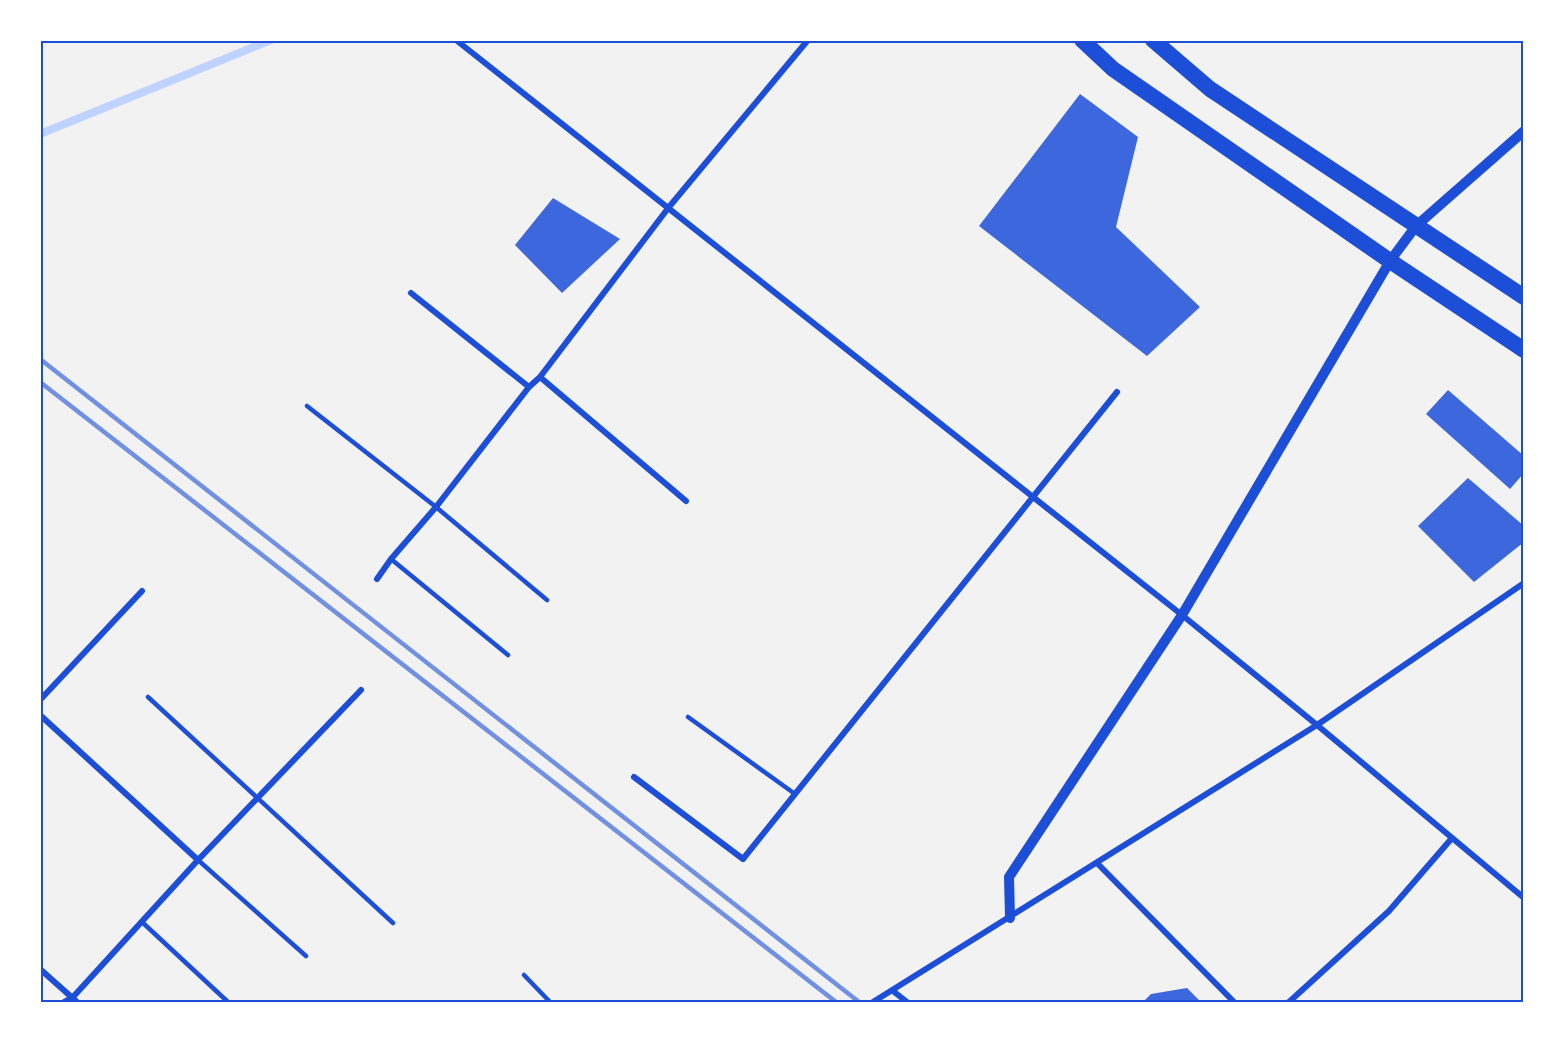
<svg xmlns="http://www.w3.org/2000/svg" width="1564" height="1043" font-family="'Noto Sans',sans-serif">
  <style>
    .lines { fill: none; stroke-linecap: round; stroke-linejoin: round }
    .stream { stroke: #bfd3fe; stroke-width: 8 }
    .building { fill: #3d67dc }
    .service { stroke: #1d4ed8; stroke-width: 4.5 }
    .minor { stroke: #1d4ed8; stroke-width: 6 }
    .tertiary { stroke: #1d4ed8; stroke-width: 10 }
    .trunk { stroke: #1d4ed8; stroke-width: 16 }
    .rail { stroke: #7290e2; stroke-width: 4.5 }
    .neatline { fill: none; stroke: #1d4ed8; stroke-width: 2 }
  </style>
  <rect width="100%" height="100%" fill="#f2f2f2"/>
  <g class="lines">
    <path class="stream" d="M40,134L271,40"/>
  </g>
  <path class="building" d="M1080,94L1138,137L1116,227L1200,307L1147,356L979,226Z
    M553,198L620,239L562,293L515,245Z
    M1448,390L1524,456V473L1510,489L1426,414Z
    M1468,478L1524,526V542L1474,582L1418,526Z
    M1187,988L1201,1002H1143L1151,994Z"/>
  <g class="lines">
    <path class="service" d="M307,406L436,507L547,600
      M391,559L508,655
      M148,697L393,923
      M688,717L795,794
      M198,860L306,956
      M142,922L228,1002
      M524,975L550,1002"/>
    <path class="minor" d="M456,40L1182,615L1317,725L1524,898
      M411,293L529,387
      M540,377L686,501
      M377,579L391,559L436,507L529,387L540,377L669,207L808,40
      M40,700L142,591
      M40,715L198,860
      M634,777L743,859L1117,392
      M1097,863L1234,1002
      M40,969L77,1002
      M893,991L907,1002
      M64,1002L73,997L198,860L361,690
      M873,1002L1317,725L1524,583
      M1289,1002L1389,911L1452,838"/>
    <path class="tertiary" d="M1010,918L1009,877L1182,615L1390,261L1416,226L1524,131"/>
    <path class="trunk" d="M1082,40L1113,69L1390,261L1524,350
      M1153,40L1210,89L1524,297"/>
    <path class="rail" d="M40,359L859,1002
      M40,382L836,1002"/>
  </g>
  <rect width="1564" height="1043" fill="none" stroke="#ffffff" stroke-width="84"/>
  <rect x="42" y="42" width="1480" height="959" class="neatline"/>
</svg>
